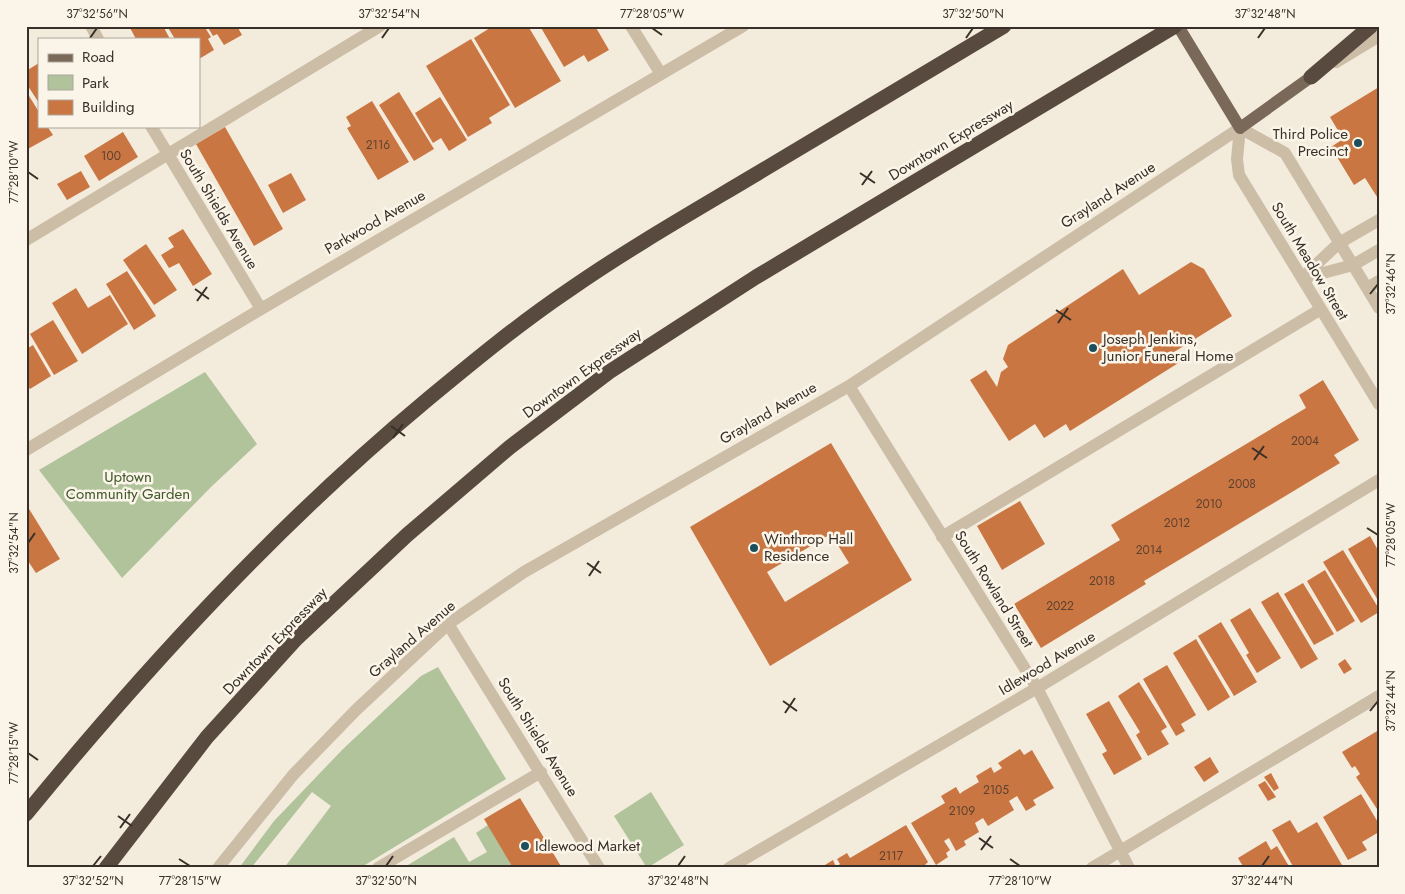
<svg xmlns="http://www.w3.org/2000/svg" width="1405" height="894" font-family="Jost,sans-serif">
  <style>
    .green { fill: #b0c39b }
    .building { fill: #ca7643; fill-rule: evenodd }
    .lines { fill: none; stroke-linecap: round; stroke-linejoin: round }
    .minor { stroke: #ccbda7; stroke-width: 12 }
    .major { stroke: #7a6858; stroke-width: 12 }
    .highway { stroke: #594a3f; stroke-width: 15 }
    .ticks { fill: none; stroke: #382f28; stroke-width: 2 }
    .poi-dot { fill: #1c4e5b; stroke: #faf5e8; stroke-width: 2 }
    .labels { text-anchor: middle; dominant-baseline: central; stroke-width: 5; stroke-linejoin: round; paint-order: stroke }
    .number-label { font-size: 12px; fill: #5c412f }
    .poi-label { font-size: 15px; fill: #382f28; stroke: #faf5e8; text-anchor: start }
    .street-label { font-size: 15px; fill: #382f28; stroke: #faf5e8 }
    .park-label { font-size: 15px; fill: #41572b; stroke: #faf5e8 }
    .neatline { fill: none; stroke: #382f28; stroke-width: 2 }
    .ticks-label { font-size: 12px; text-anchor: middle; fill: #382f28 }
  </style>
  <rect width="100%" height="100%" fill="#f3ebdc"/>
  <path class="green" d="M205,372L257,444L211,487L122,578L39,470Z
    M438,667L506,779L360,868H284L331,806L312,792L251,868H239L274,821L343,749L421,676Z
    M651,792L684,845L647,868L614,816Z
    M488,825L513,868H403L454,837L469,862L487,852L476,833Z"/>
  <path class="building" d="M129,26H163L170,39H136Z
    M167,26H204L211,37L208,39L214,50L199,59V39H175Z
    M207,26H237L242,35L224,45L217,34L213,36Z
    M493,26H528L561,81L515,108L474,38Z
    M540,26H595L609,50L588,62L584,55L564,67Z
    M471,39L510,105L489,118L492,123L468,137L426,66Z
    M39,63V103L26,83V71Z
    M1379,87V200L1365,178L1354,185L1331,147L1343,139L1330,117Z
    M26,91L39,112V126H47L53,135L26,150Z
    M399,92L434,149L414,161L379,105Z
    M440,97L467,140L449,151L441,138L433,143L415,113Z
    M372,101L409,162L378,180L347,128L351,126L346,117Z
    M225,127L283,229L254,246L196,144Z
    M123,132L138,157L99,181L84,156Z
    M81,171L90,187L67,200L57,184Z
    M291,173L306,200L283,213L268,185Z
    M183,229L212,274L193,286L179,263L169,268L161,255L174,247L168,238Z
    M146,244L177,290L154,305L123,260Z
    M1191,262L1204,269L1232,316L1174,352L1180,362L1070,431L1066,424L1044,438L1035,424L1009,441L970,380L986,370L997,387L1001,372L1008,367L1003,359L1008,345L1123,269L1139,295Z
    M127,271L156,316L134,330L106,284Z
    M76,288L88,308L110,295L128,324L82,354L52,303Z
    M53,320L78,361L54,375L30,334Z
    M33,345L51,376L30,389L26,384V346L28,348Z
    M1323,380L1359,440L1334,455L1340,463L1144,581L1146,584L1041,648L1014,604L1120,540L1111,525L1306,408L1299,395Z
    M831,443L912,580L770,666L690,527ZM831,534L849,563L785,602L767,572Z
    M1020,501L1045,544L1002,570L977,526Z
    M26,504L60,559L36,573L26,558Z
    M1370,536L1379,552V602L1348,549Z
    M1343,550L1379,609V612L1361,623L1323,562Z
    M1325,570L1355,621L1337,632L1307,581Z
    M1303,583L1334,634L1314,645L1284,594Z
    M1278,592L1318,659L1301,669L1261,602Z
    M1250,608L1281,658L1257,673L1246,655L1249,653L1230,620Z
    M1221,622L1257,682L1234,696L1198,636Z
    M1196,639L1230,697L1208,711L1173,653Z
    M1345,659L1352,669L1344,674L1338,664Z
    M1167,665L1196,715L1181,724L1185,731L1176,736L1143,679Z
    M1139,682L1167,727L1161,731L1169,744L1148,756L1136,735L1140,732L1118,696Z
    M1109,701L1142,759L1114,775L1102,754L1107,751L1086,714Z
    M1379,730V812L1356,777L1360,774L1355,766L1352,768L1342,752Z
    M1020,749L1024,755L1032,750L1054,788L1033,800L1036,805L1026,811L1017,796L1009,801L1014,810L988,826L983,818L975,823L979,832L964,841L966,845L956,851L949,838L944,841L950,850L946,853L948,857L936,865L911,823L945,803L941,796L956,787L960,794L962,792L979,782L976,776L991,767L994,773L1002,768L998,763Z
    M1210,757L1219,772L1204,782L1194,767Z
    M1271,773L1279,788L1274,791L1264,777Z
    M1265,781L1276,797L1268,801L1258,785Z
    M1361,794L1379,824V832L1362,842L1367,850L1348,860L1323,817Z
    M520,798L562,868H513L484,819Z
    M1290,820L1298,833L1317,822L1342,865L1337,868H1294L1272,830Z
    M906,825L928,862L924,866L925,868H820L833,860L836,867L840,864L837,859L847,853L850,858Z
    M1266,841L1271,850L1277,846L1290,868H1244L1238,858Z"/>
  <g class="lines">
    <path class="minor" d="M91,26L98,39
      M631,26L661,74
      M1336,62L1379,36
      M151,126L261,309
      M1240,128L1237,159L1239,175L1379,404
      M1240,128L1285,153L1379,308
      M26,240L380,26
      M1302,278L1339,243L1379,220
      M1304,278L1353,265L1379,250
      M1367,288L1379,281
      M849,386L1037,688L1129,868
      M26,450L261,309L743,26
      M942,537L1321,309
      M448,624L599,868
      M218,868L293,775L356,710L448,624L524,572L849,386L1240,128
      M378,868L541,772
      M729,868L1037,688L1379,480
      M1092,868L1379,696"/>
    <path class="major" d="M1178,26L1240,128L1311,77"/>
    <path class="highway" d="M1311,77L1371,26
      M26,814C149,664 279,523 428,399C474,361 520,323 569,290C628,249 691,213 753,176C837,126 920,76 1004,26
      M106,868L207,737L296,639L407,535L510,447L609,372L756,277L1175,26"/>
  </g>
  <path class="ticks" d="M652,28L662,35M90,38L97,28M382,38L389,28M966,38L973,28M1258,38L1265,28M28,172L38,179M860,173L875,183M862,185L872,171M195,289L209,299M1370,294L1378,284M197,301L207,287M1056,310L1071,320M1058,323L1068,308M391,426L405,436M393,438L403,424M1252,448L1267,458M1254,460L1264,446M1367,528L1378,535M28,543L35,533M587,563L601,573M589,576L599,561M783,701L797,711M1370,711L1378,701M785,713L795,698M28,753L38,760M118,816L132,826M120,828L130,814M979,838L993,848M981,850L991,836M179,859L190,866M1010,859L1020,866M93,866L101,856M386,866L393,856M678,866L685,856M1262,866L1269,856"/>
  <g class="poi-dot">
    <circle cx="1358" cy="143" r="5"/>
    <circle cx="1093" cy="348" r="5"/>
    <circle cx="754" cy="548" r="5"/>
    <circle cx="525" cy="846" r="5"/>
  </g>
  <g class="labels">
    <g class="number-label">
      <text x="378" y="145">2116</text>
      <text x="111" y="156">100</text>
      <text x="1305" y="441">2004</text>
      <text x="1242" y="484">2008</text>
      <text x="1209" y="504">2010</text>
      <text x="1177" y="523">2012</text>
      <text x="1149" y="550">2014</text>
      <text x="1102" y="581">2018</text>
      <text x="1060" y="606">2022</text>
      <text x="996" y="790">2105</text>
      <text x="962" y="811">2109</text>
      <text x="891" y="856">2117</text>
    </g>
    <g class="poi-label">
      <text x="1348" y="134" text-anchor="end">Third Police<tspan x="1348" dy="17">Precinct</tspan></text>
      <text x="1103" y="339">Joseph Jenkins,<tspan x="1103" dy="17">Junior Funeral Home</tspan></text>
      <text x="764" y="539">Winthrop Hall<tspan x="764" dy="17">Residence</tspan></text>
      <text x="535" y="846">Idlewood Market</text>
    </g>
    <g class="street-label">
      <text transform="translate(951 140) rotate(-31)">Downtown Expressway</text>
      <text transform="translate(1108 195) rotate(-33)">Grayland Avenue</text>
      <text transform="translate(219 209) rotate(59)">South Shields Avenue</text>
      <text transform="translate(375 222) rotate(-30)">Parkwood Avenue</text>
      <text transform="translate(1310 261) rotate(59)">South Meadow Street</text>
      <text transform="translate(582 373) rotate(-36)">Downtown Expressway</text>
      <text transform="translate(768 413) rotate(-30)">Grayland Avenue</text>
      <text transform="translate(994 589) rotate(58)">South Rowland Street</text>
      <text transform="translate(412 639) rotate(-41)">Grayland Avenue</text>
      <text transform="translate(275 641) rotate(-46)">Downtown Expressway</text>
      <text transform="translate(1047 663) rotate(-31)">Idlewood Avenue</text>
      <text transform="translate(538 737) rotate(58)">South Shields Avenue</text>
    </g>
    <g class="park-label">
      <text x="128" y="477">Uptown<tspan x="128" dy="17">Community Garden</tspan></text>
    </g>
  </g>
  <rect width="1405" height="894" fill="none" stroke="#faf5e8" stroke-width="55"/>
  <rect x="38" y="38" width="162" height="90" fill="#faf5e8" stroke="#aca69b"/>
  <rect x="48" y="54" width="25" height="8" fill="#7a6858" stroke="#aca69b"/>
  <text x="82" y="62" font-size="15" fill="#382f28">Road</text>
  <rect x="48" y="75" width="25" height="15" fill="#b0c39b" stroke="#aca69b"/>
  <text x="82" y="88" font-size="15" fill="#382f28">Park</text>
  <rect x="48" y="100" width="25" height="15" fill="#ca7643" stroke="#aca69b"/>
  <text x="82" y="112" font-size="15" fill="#382f28">Building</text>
  <rect x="28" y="28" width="1350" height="838" class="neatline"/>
  <g class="ticks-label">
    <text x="97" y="18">37°32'56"N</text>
    <text x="389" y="18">37°32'54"N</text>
    <text x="652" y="18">77°28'05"W</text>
    <text x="973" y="18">37°32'50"N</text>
    <text x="1265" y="18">37°32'48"N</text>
    <text transform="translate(14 172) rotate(-90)" y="4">77°28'10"W</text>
    <text transform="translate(1391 284) rotate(-90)" y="4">37°32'46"N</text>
    <text transform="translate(1391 535) rotate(-90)" y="4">77°28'05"W</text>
    <text transform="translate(14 543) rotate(-90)" y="4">37°32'54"N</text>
    <text transform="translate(1391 701) rotate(-90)" y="4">37°32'44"N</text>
    <text transform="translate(14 753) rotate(-90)" y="4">77°28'15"W</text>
    <text x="93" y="885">37°32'52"N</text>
    <text x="190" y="885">77°28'15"W</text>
    <text x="386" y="885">37°32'50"N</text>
    <text x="678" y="885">37°32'48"N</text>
    <text x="1020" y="885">77°28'10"W</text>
    <text x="1262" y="885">37°32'44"N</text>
  </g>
</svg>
